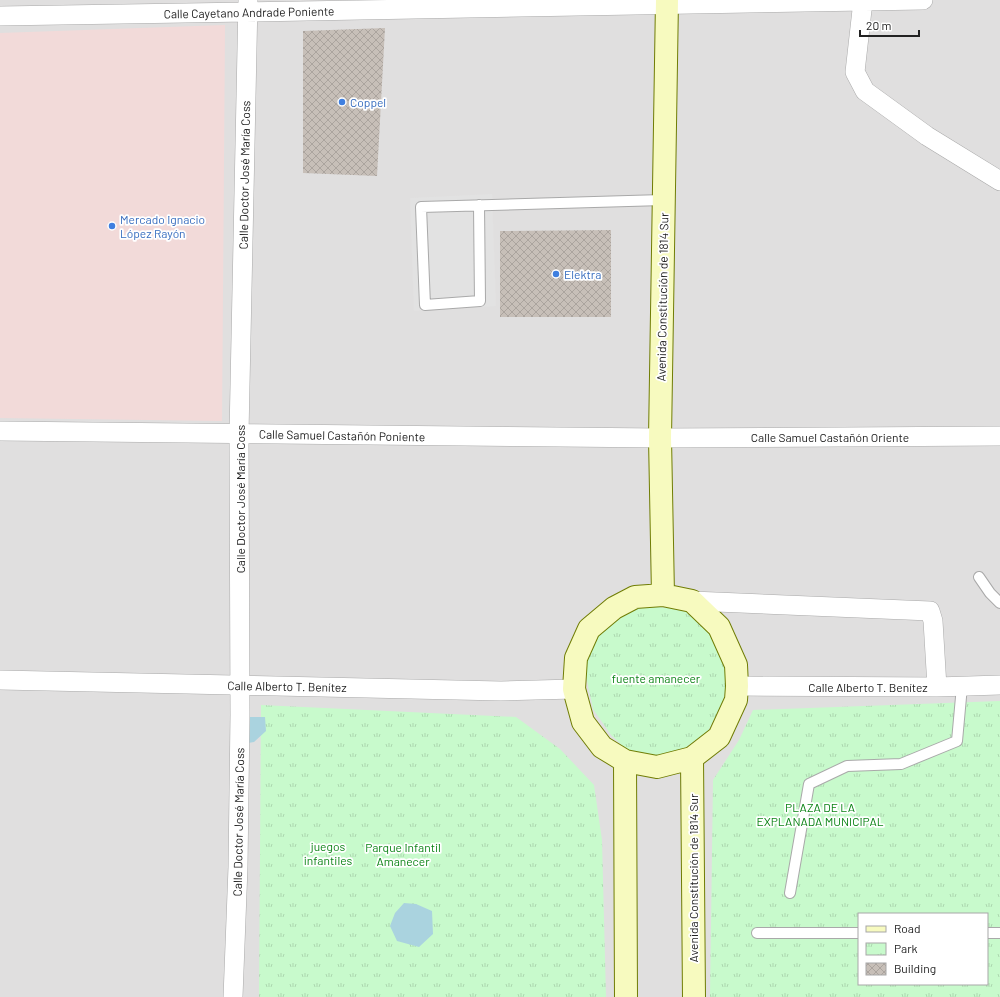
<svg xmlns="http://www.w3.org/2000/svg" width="1000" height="997" font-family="Barlow,sans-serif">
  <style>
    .residential { fill: #e0dfdf; fill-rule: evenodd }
    .commercial { fill: #f2dad9 }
    .park { fill: url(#park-tufts); fill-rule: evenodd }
    .parking { fill: #e2e2e2 }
    .water { fill: #aad3df }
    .building { fill: url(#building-cross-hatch) }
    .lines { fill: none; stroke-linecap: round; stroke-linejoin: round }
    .service-casing { stroke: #a9a9a9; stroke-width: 12 }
    .minor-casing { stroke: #a9a9a9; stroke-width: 20 }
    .secondary-casing { stroke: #707d05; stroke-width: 24 }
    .service { stroke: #fff; stroke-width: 10 }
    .minor { stroke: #fff; stroke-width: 19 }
    .secondary { stroke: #f7fabf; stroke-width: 22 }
    .shop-dot { fill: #3f7fe0; stroke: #fff; stroke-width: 1.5 }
    .labels { text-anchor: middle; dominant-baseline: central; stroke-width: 3.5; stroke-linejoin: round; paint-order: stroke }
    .street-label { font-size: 12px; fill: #222; stroke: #fff }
    .shop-label { font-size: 12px; fill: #366cbe; stroke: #fff; text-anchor: start }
    .park-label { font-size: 12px; fill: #0c8416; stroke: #fff }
  </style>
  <defs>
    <pattern id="park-tufts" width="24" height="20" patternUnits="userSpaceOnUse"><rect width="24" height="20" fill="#c8facc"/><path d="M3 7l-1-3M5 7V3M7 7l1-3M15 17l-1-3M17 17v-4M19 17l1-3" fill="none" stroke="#acd6af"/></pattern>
    <pattern id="building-cross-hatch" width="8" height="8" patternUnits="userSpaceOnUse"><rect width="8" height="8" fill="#c7bfb8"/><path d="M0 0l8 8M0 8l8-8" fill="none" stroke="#aba49e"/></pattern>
  </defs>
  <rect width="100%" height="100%" fill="#f2efe9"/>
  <path class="residential" d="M0,0H1000V997H0ZM859,914H987V984H859Z"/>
  <path class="commercial" d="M225,25L222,421L0,418V33Z"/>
  <path class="park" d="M638,605L689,610L715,633L725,668L726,687L723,702L708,731L681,751L654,757L627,750L611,735L593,709L583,662L594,636Z
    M1000,701V997H710L713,780L739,740L753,710ZM859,914H987V984H859Z
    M261,705L516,717L560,749L594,785L602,840L606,997H259Z"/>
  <path class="parking" d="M492,194L496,306L414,311L410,198Z"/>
  <path class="water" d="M248,717H265L266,731L254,742L248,743Z
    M404,903L416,904L432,911L433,934L419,947L397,941L390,926L395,913Z"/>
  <path class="building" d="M385,28L377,176L303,173V31Z
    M611,230V317H500V231Z"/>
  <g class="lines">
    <defs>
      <path id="service" d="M479,205L480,301L425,305L421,207L663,200
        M979,577L990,593L1000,603
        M790,893L809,784L847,766L901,764L957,741L962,686
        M757,933H859
        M987,933H1000"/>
      <path id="minor" d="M863,1L855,72L865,91L927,136L1000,181
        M0,16L247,12L923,0
        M0,431L660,438L1000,436
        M692,601L930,611L933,621L937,687
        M0,680L501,691L574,689
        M737,686L937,687L1000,685
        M233,997L238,867L240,715L239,434L248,0"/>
      <path id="secondary" d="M663,595L660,438L667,0
        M663,595L692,601L719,627L736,665L737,686L736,700L719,737L692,758L657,767L625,761L602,747L583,722L574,689L576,658L589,629L614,608L635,597Z
        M692,758L694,997
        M625,761L626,997"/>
    </defs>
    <use href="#service" class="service-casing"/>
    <use href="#minor" class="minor-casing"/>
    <use href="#secondary" class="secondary-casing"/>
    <use href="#service" class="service"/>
    <use href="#minor" class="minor"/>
    <use href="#secondary" class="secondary"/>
  </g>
  <g class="shop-dot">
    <circle cx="342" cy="102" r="4"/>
    <circle cx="112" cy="226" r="4"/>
    <circle cx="556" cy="274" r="4"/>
  </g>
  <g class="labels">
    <g class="street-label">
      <text transform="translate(249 12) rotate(-1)">Calle Cayetano Andrade Poniente</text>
      <text transform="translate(244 175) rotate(-89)">Calle Doctor José María Coss</text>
      <text transform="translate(662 297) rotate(-89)">Avenida Constitución de 1814 Sur</text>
      <text transform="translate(342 435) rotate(1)">Calle Samuel Castañón Poniente</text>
      <text x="830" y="437">Calle Samuel Castañón Oriente</text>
      <text transform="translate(240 499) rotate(-90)">Calle Doctor José María Coss</text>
      <text transform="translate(287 686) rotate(1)">Calle Alberto T. Benítez</text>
      <text x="868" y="687">Calle Alberto T. Benítez</text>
      <text transform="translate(238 822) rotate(-89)">Calle Doctor José María Coss</text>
      <text transform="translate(693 878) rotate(-90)">Avenida Constitución de 1814 Sur</text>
    </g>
    <g class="shop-label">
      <text x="350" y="102">Coppel</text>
      <text x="120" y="219">Mercado Ignacio<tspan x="120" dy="14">López Rayón</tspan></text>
      <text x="564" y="274">Elektra</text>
    </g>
    <g class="park-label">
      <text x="656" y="678">fuente amanecer</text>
      <text x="820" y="807">PLAZA DE LA<tspan x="820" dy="14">EXPLANADA MUNICIPAL</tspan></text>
      <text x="328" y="846">juegos<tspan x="328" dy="14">infantiles</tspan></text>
      <text x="403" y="847">Parque Infantil<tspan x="403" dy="14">Amanecer</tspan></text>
    </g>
  </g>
  <rect x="858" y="913" width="130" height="72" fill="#ffffff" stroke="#a7a7a7"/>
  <rect x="866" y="926" width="20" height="6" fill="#f7fabf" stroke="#a7a7a7"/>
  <text x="894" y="933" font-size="12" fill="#222222">Road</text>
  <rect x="866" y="943" width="20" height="12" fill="url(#park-tufts)" stroke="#a7a7a7"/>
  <text x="894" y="953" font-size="12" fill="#222222">Park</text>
  <rect x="866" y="963" width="20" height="12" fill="url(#building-cross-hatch)" stroke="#a7a7a7"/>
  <text x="894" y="973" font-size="12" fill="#222222">Building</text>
  <path d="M860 30v6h59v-6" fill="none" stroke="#222222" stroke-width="2"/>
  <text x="866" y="30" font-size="12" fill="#222222" stroke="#ffffff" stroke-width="3" paint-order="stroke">20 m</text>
</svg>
